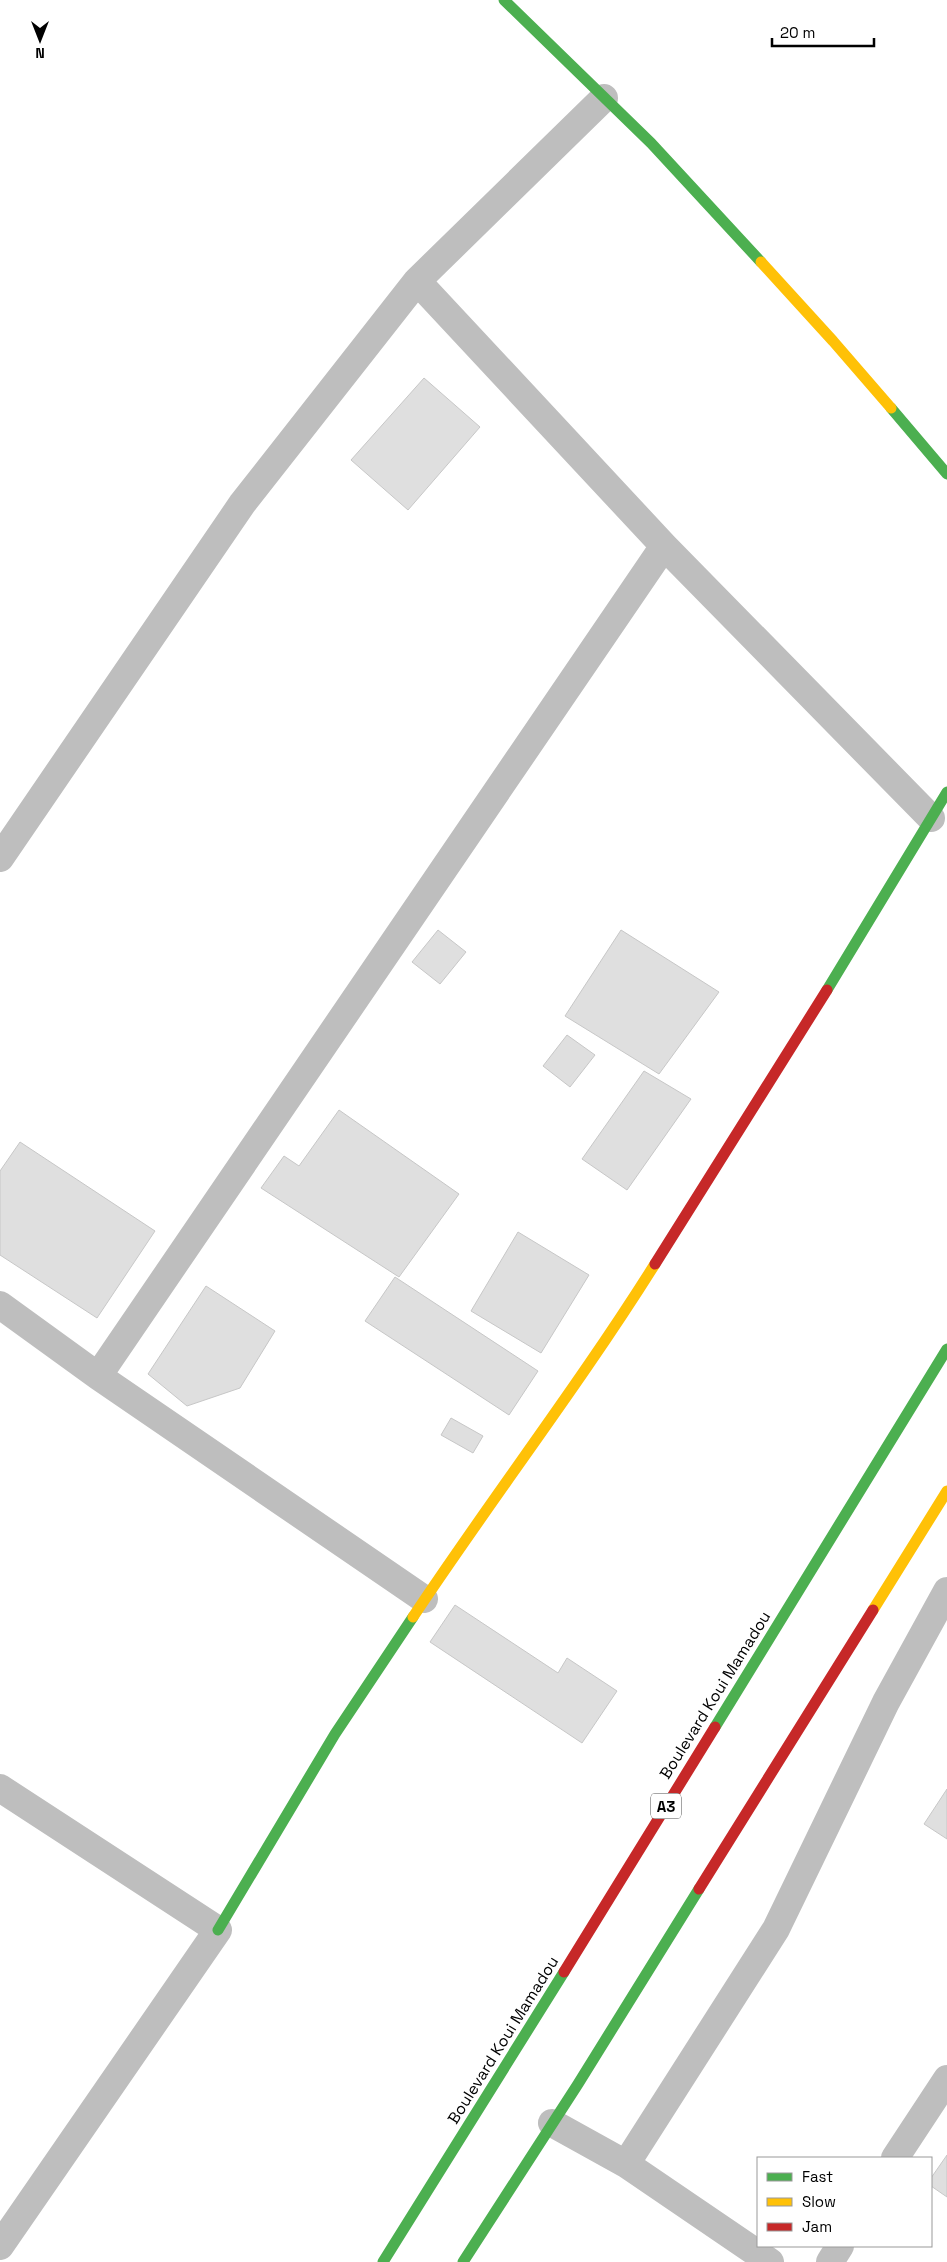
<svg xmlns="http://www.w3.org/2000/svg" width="947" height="2262" font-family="'Space Grotesk',sans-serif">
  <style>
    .building { fill: #dfdfdf; stroke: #c7c7c7 }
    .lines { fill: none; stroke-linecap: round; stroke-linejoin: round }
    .street { stroke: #bebebe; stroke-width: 28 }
    .fast { stroke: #4caf50; stroke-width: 11 }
    .slow { stroke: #ffc107; stroke-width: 11 }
    .jam { stroke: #c62828; stroke-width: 11 }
    .labels { text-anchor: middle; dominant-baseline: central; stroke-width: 4.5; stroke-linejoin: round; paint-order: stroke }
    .shield { fill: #fff; stroke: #4c4c4c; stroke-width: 1 }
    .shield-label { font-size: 15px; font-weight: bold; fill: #000 }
    .street-label { font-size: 16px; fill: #000; stroke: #fff }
  </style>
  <rect width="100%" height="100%" fill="#fff"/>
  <path class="building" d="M424,378L480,427L408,510L351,460Z
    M438,930L466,952L440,984L412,962Z
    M621,930L719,992L659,1074L565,1016Z
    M567,1035L595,1055L570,1087L543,1066Z
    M644,1071L691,1099L627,1190L582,1159Z
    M339,1110L459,1194L399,1277L261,1188L284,1156L299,1166Z
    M20,1142L155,1231L97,1318L0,1255V1171Z
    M518,1232L589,1275L541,1353L471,1311Z
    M395,1277L538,1371L509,1415L365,1321Z
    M206,1286L275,1331L240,1388L187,1406L148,1374Z
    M451,1418L483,1436L473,1453L441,1435Z
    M455,1605L558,1673L567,1658L617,1691L582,1743L430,1642Z
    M947,1789V1839L924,1824Z
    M947,2155V2197L931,2186V2178Z"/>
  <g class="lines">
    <path class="street" d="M417,281L664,546L931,818
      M0,858L242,504L417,281L604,98
      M0,1305L98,1376L424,1599
      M98,1376L664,546
      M0,1788L218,1930L0,2246
      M552,2123L626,2164L770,2262
      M895,2158L947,2079
      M626,2164L776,1929L886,1702L947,1591
      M830,2262L840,2246"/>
    <path class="fast" d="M504,0L651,143L761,262
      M891,408L947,474
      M827,990L947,792
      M715,1727L947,1349
      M218,1930L335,1734L413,1617
      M383,2262L564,1972
      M463,2262L578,2084L699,1889"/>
    <path class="slow" d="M761,262L833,341L891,408
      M873,1610L947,1491
      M413,1617C492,1498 579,1385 655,1264"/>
    <path class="jam" d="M655,1264L827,990
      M699,1889L873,1610
      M564,1972L715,1727"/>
  </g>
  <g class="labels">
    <rect class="shield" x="651" y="1793.5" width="30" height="25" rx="4"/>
    <g class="shield-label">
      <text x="666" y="1806">A3</text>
    </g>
    <g class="street-label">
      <text transform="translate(715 1695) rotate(-58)">Boulevard Koui Mamadou</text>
      <text transform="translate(503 2040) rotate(-58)">Boulevard Koui Mamadou</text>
    </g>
  </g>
  <rect x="757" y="2157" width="175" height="90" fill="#ffffff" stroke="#999999"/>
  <rect x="767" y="2173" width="25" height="8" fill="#4caf50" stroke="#999999"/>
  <text x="802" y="2182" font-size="15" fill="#000000">Fast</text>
  <rect x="767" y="2198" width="25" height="8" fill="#ffc107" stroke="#999999"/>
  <text x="802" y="2207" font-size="15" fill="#000000">Slow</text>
  <rect x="767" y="2223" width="25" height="8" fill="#c62828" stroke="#999999"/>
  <text x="802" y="2232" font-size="15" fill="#000000">Jam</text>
  <g transform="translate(40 40) rotate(180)" stroke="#ffffff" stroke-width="4" paint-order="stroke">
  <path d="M0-4L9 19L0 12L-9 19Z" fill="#000000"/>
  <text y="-8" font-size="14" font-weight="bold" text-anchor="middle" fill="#000000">N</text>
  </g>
  <path d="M772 38v8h102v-8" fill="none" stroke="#000000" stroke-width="2.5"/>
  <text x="780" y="38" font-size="15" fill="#000000" stroke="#ffffff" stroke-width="4" paint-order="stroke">20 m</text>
</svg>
